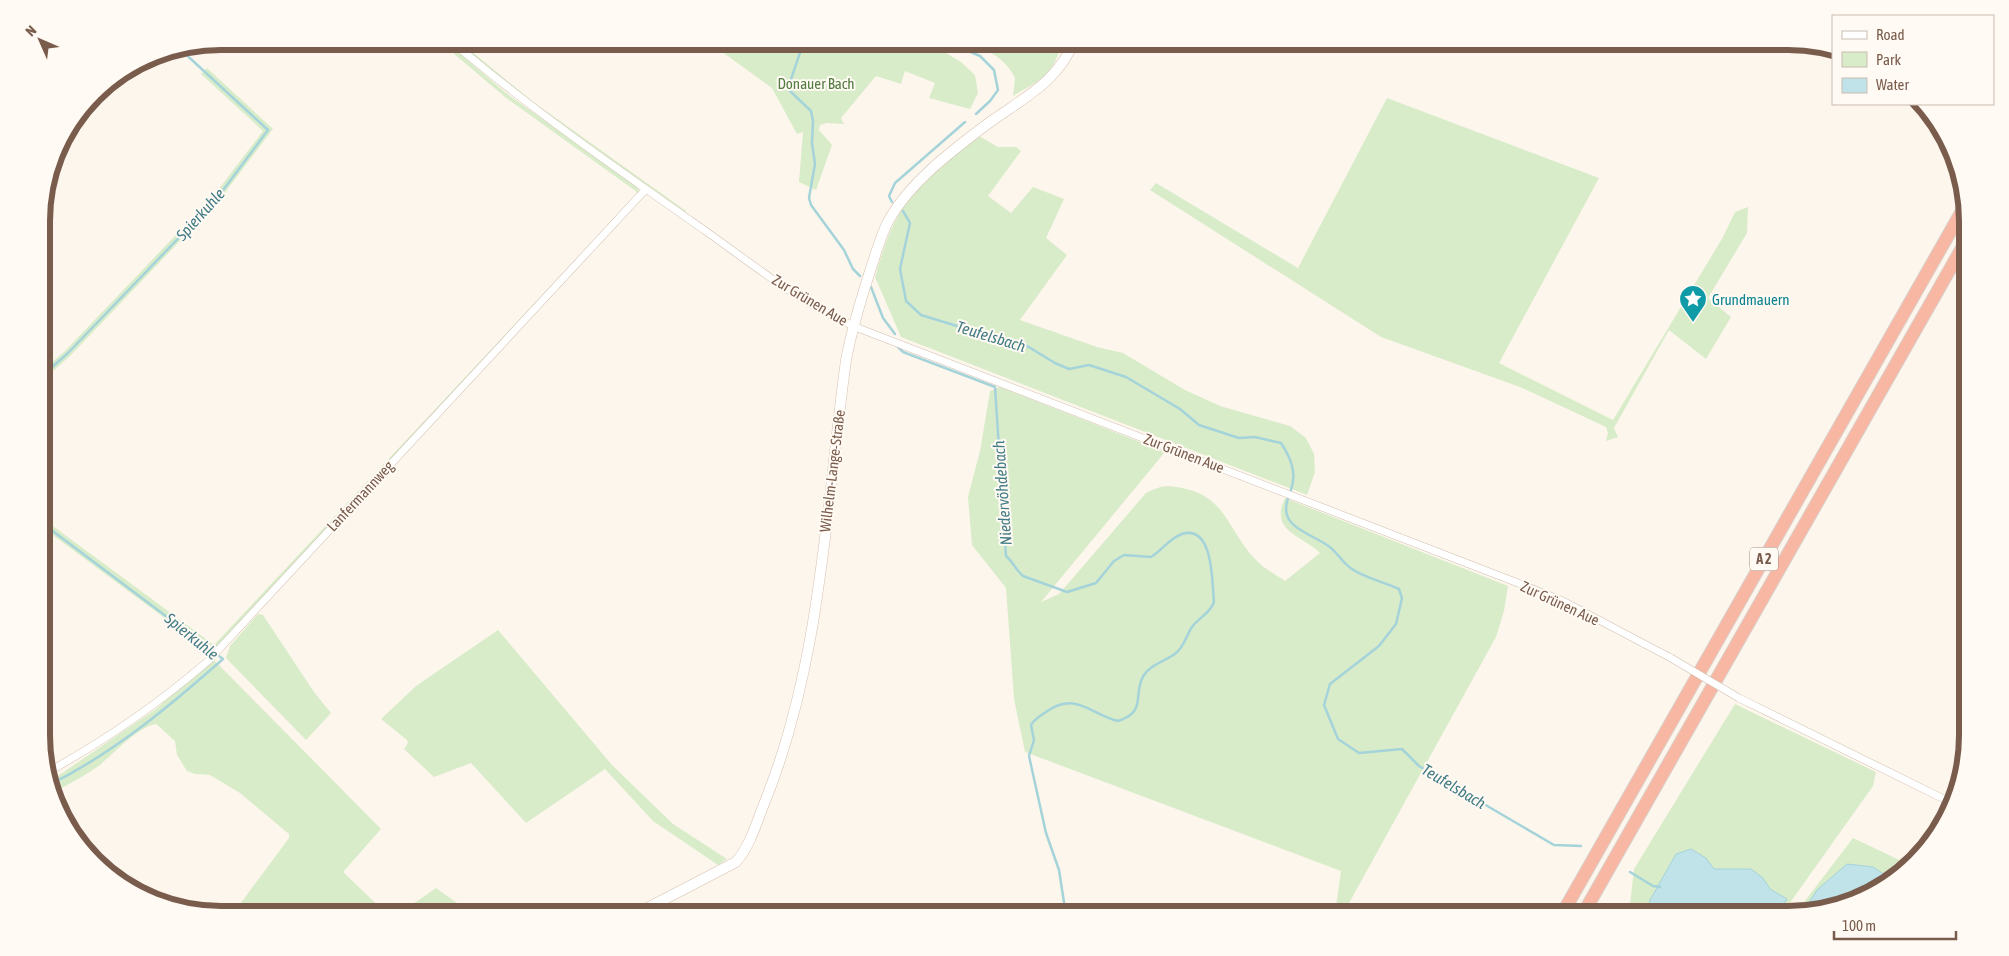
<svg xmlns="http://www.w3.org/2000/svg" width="2009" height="956" font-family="'Asap Condensed',sans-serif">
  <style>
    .green { fill: #d8ecc9 }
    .water { fill: #bfe3e8; stroke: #a5d3da }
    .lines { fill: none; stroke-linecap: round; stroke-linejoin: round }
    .stream { stroke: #a5d3da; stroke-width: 2.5 }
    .street-casing { stroke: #d1beb0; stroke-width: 8 }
    .secondary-casing { stroke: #d6c0b0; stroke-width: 11 }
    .highway-casing { stroke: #dad1cd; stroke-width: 14 }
    .street { stroke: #fff; stroke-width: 7 }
    .secondary { stroke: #fff; stroke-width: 10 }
    .highway { stroke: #f7b7a3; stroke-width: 12 }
    .street-bridge-casing { stroke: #d1beb0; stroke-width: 8; stroke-linecap: butt }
    .street-bridge { stroke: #fff; stroke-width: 7 }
    .labels { text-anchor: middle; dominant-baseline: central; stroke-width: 4; stroke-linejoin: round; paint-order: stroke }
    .shield { fill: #fffaf3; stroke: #a28b7f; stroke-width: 1 }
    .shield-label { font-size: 14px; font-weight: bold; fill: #7a5c4d }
    .park-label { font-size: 15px; fill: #537a41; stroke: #fffaf3 }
    .culture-label { font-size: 15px; fill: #0d838f; stroke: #fffaf3; text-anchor: start }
    .street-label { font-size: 15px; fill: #7a5c4d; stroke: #fffaf3 }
    .water-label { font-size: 16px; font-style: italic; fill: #437c86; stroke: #fffaf3 }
    .rim { fill: none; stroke: #7a5c4d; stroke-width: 6 }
  </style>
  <rect width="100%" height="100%" fill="#fdf6ec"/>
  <path class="green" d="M439,41H445L506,93L638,187L639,195L216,647L214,646L209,651L42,527V518L214,645L576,259L580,257L634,198L637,192L505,97Z
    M454,41H459L532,101L686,211L685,212L529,102Z
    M707,41H926L961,62L975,75L978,93L970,109L929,98L935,83L905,71L901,84L876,76L841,118L844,124L827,123L820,125L819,130L832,145L816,190L799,182L803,132L797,134L772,88Z
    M965,41H1046L1060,48C1052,77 1038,81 1013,96L1015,78C1005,57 986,49 965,41Z
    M207,68L273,129L220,199L70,356L42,381V371L65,351L215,194L263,131L201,74Z
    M1387,98L1599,178L1499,363L1613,420L1723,237L1735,212L1748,207L1747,233L1708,298L1731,317L1706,359L1669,330L1614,428L1618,437L1606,441L1608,433L1606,427L1520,387L1381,337L1150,190L1156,183L1298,268Z
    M979,136L998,147H1016L1021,151L988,196L1011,213L1033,187L1064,199L1046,238L1067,255L1020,320L1097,347L1123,353L1185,390L1220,406L1290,426L1306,438L1314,454L1315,472L1307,495L901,337L875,277C881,257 887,235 898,216C916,183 951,159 979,136Z
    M1000,387L1165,452L1041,602L1059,594L1146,493C1163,485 1167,485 1186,489C1226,497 1231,536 1257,561C1265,569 1276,575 1285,581L1320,553C1302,535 1269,532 1285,498L1508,586L1504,611L1496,637L1343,914H1335L1341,871L1025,752L1014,699L1006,588L972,545L968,497L980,451L990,391Z
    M258,614L263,615L314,692L331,713L306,740L226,658L230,646Z
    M498,630L612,765L673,824L727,859L718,865L653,821L605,769L526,823L471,763L434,777L404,749L408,743L407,740L381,719L416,686Z
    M213,659L381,829L343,872L388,915H232L289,838V834L240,793L210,775L195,774L187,771L177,755L175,741L156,724C138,727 114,753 100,765C86,775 71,783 56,791L52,780L156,709Z
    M1735,704L1876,772L1873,786L1782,914H1629L1634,869Z
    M1853,838L1910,865L1888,884L1795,914Z
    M436,888L474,915H397Z"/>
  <path class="water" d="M1691,849L1706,858L1714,869H1751L1763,878L1770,889L1787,899L1778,914H1647L1650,900L1676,854Z
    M1847,864L1873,867L1887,876L1888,884L1802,913L1817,890Z"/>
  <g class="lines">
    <path class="stream" d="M804,41L789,85L790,91L811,111L813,121L812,143L815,164L809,198L811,205L844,250L853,269L860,276
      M945,41L980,56L994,70L998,90L990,101L976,114
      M892,202L889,196L895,183L965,122
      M903,211L910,223L900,269L906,301L921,315L1003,340L1022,343L1055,363L1069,369L1089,365L1126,377L1180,409L1199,425L1239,438L1255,437L1281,443C1291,458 1297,473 1291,490
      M871,287L883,318L895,334
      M898,347L903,352L995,387L1006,556C1013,562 1016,570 1023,576L1067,592L1096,583L1114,561L1124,555L1151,557C1162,550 1170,538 1182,534C1214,524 1212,584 1214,602C1210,614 1199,617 1192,627C1186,636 1184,647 1176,653C1166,661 1151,664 1144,675C1132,693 1148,712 1118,721C1092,715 1076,692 1049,710C1042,715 1035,718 1031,725L1034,740L1029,756L1046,833L1059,870L1066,915
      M42,376L68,353L218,197L268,130L180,49
      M1288,498C1278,527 1308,532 1327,545C1337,551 1342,563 1352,569C1365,578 1384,582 1399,589L1402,598L1396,624L1379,646L1330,684L1324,705L1338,739L1359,753L1402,749L1419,766L1554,845L1581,846
      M42,523L223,659C171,705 116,751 53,783
      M1630,872L1653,886L1660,887"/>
    <defs>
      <path id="street" d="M451,41C532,110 620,171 707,232C755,266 804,306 858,328L1518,583L1563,601L1671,658
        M1739,698L1954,804
        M48,772C106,740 158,704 208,661L646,189"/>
      <path id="secondary" d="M634,915L736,862C750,846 756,824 764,804C821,664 826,508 846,360C852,328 861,299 871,268C877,251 881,233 890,218C911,182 949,153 982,128C1017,101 1057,85 1074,41"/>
      <path id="highway" d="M1562,914L1966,204
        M1583,914L1966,241"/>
    </defs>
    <use href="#street" class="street-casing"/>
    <use href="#secondary" class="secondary-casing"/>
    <use href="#highway" class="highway-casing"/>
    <use href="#street" class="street"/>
    <use href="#secondary" class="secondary"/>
    <use href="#highway" class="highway"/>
    <defs>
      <path id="street-bridge" d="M1671,658L1739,698"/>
    </defs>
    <use href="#street-bridge" class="street-bridge-casing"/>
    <use href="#street-bridge" class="street-bridge"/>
  </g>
  <defs>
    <symbol id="sight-pin" viewBox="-11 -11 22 30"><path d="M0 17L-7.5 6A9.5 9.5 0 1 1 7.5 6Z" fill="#0f9aa8" stroke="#fffaf3"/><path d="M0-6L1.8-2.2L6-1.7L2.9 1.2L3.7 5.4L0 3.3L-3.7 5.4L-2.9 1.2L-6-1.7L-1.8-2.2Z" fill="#fff"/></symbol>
  </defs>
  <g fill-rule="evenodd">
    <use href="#sight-pin" x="1677" y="283" width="32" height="43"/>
  </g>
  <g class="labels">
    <rect class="shield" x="1750" y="547.5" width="28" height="23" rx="4"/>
    <g class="shield-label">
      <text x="1764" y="559">A 2</text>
    </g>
    <g class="park-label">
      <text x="816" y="83">Donauer Bach</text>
    </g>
    <g class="culture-label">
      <text x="1712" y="299">Grundmauern</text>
    </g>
    <g class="street-label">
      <text transform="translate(810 300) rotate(31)">Zur Grünen Aue</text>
      <text transform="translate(1184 453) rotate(21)">Zur Grünen Aue</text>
      <text transform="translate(832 471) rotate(-83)">Wilhelm-Lange-Straße</text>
      <text transform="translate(360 496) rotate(-47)">Lanfermannweg</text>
      <text transform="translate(1560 603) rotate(25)">Zur Grünen Aue</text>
    </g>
    <g class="water-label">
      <text transform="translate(200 214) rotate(-48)">Spierkuhle</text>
      <text transform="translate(991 336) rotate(17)">Teufelsbach</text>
      <text transform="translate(1002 493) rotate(-94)">Niedervöhdebach</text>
      <text transform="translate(192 636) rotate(39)">Spierkuhle</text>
      <text transform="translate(1454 786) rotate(31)">Teufelsbach</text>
    </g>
  </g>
  <path d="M0 0H2009V956H0ZM221 50H1788A171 171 0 0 1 1959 221V735A171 171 0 0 1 1788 906H221A171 171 0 0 1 50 735V221A171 171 0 0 1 221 50Z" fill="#fffaf3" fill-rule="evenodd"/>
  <path class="rim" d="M221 50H1788A171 171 0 0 1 1959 221V735A171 171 0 0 1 1788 906H221A171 171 0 0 1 50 735V221A171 171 0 0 1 221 50Z"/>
  <rect x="1832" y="15" width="162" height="90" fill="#fffaf3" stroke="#cabbb1"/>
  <rect x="1842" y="31" width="25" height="8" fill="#ffffff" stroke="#cabbb1"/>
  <text x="1876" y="40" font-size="15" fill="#7a5c4d">Road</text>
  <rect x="1842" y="52" width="25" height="15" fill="#d8ecc9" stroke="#cabbb1"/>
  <text x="1876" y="65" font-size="15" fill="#7a5c4d">Park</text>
  <rect x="1842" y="78" width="25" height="15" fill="#bfe3e8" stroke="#cabbb1"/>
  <text x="1876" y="90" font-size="15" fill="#7a5c4d">Water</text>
  <g transform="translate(40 40) rotate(315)" stroke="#fffaf3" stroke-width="4" paint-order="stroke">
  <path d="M0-4L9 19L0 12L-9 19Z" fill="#7a5c4d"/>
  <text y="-8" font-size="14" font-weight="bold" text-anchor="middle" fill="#7a5c4d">N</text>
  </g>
  <path d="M1834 931v8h122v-8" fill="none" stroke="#7a5c4d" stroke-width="2.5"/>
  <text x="1842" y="931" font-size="15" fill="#7a5c4d" stroke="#fffaf3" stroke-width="4" paint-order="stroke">100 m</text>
</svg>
